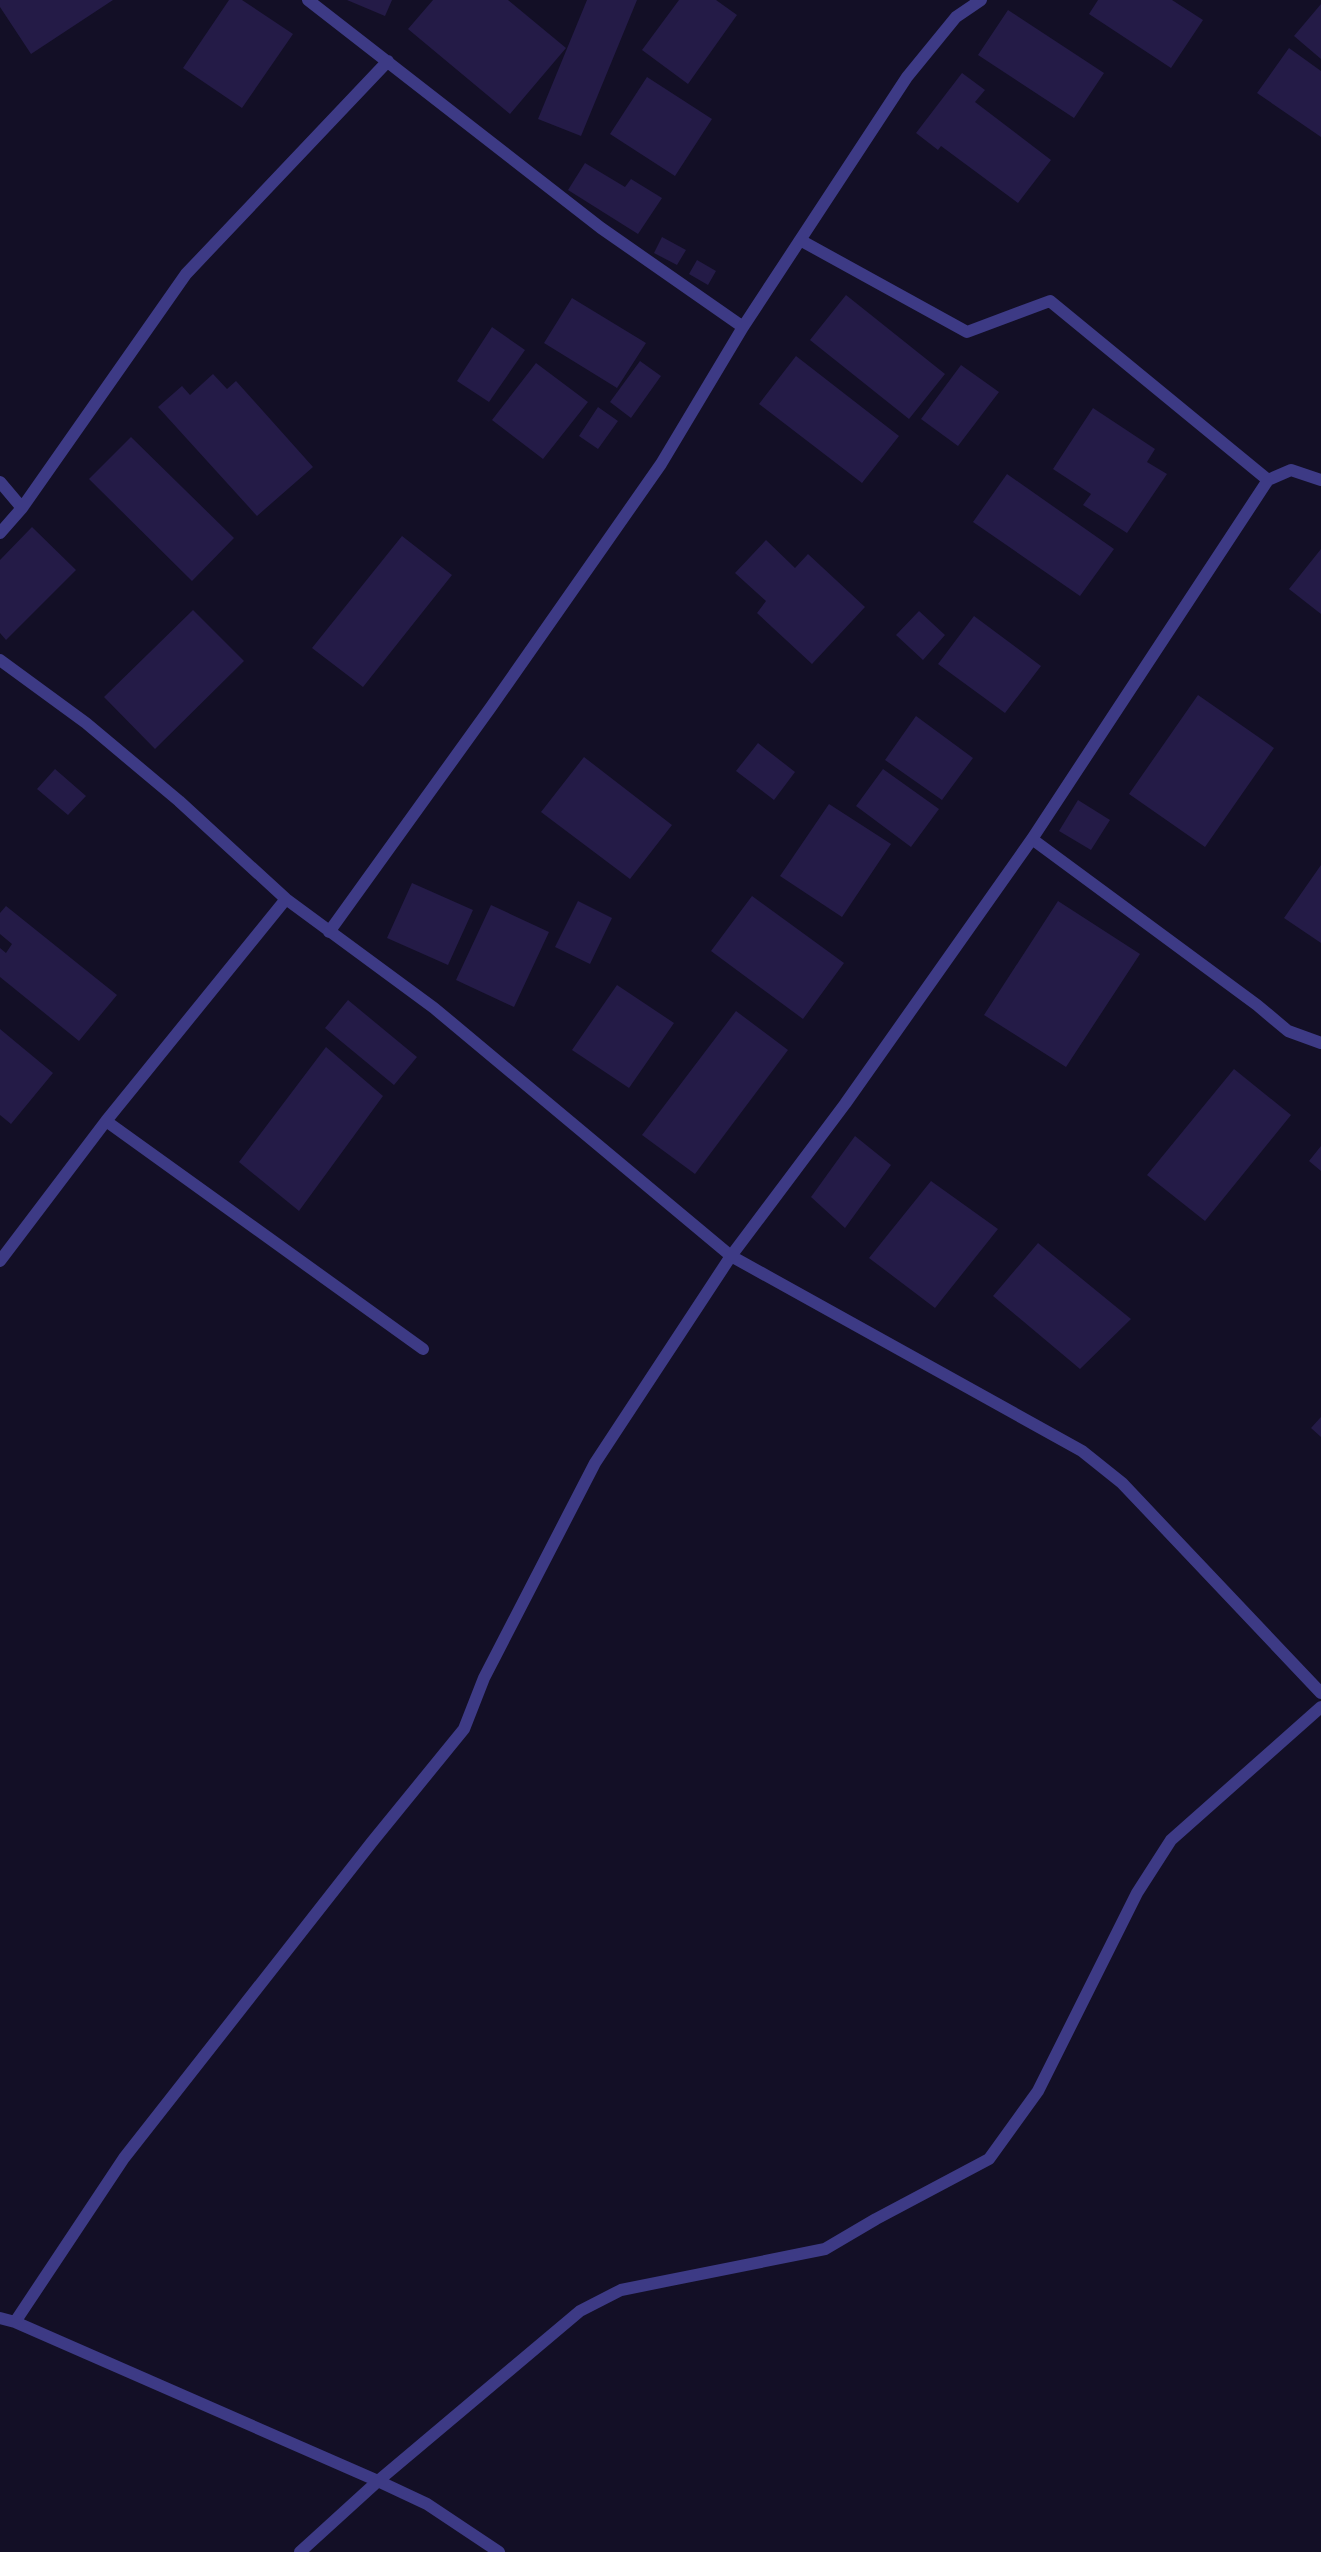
<svg xmlns="http://www.w3.org/2000/svg" width="1321" height="2552" font-family="'Alegreya Sans',sans-serif">
  <style>
    .building { fill: #241b47 }
    .lines { fill: none; stroke-linecap: round; stroke-linejoin: round }
    .street { stroke: #3d3a85; stroke-width: 12 }
  </style>
  <rect width="100%" height="100%" fill="#130f26"/>
  <path class="building" d="M0,0H113L31,54L0,7Z
    M229,0H242L293,34L242,108L183,68Z
    M347,0H392L385,16Z
    M433,0H508L566,48L510,114L408,29Z
    M587,0H637L581,136L538,119Z
    M679,0H716L737,15L688,84L642,50Z
    M1098,0H1172L1203,20L1171,68L1089,14Z
    M1321,4V59L1294,36Z
    M1008,10L1104,73L1074,118L978,55Z
    M1289,48L1321,71V137L1257,93Z
    M962,73L985,90L975,102L1051,160L1018,203L941,146L938,150L916,133Z
    M647,77L712,119L675,176L610,134Z
    M585,163L625,187L631,179L662,198L638,234L568,190Z
    M662,237L686,250L677,265L654,253Z
    M697,260L716,271L708,285L689,274Z
    M846,295L945,374L909,419L810,340Z
    M572,298L646,343L617,388L544,343Z
    M492,327L525,350L489,402L457,381Z
    M796,356L899,436L862,483L759,404Z
    M640,361L661,376L631,418L610,402Z
    M536,363L588,402L543,459L492,420Z
    M961,365L999,392L958,446L921,419Z
    M213,374L227,389L236,381L313,467L257,516L158,407L182,386L190,395Z
    M598,407L618,421L598,449L579,436Z
    M1093,408L1155,449L1147,462L1167,474L1127,533L1083,505L1091,494L1053,469Z
    M131,437L234,538L192,581L89,479Z
    M1007,474L1114,549L1080,596L973,522Z
    M32,527L76,570L6,640L0,633V560Z
    M402,536L452,575L363,687L312,648Z
    M766,540L795,568L808,554L865,607L812,664L757,613L766,601L735,573Z
    M1321,549V614L1289,589Z
    M193,610L244,661L155,749L104,697Z
    M919,611L945,635L923,660L896,635Z
    M974,616L1041,666L1005,713L938,664Z
    M1198,695L1274,748L1205,847L1129,794Z
    M916,716L973,758L942,800L885,760Z
    M758,743L795,772L774,800L736,771Z
    M584,757L672,825L630,879L541,812Z
    M55,769L86,796L68,815L37,789Z
    M883,769L939,809L911,847L856,806Z
    M1078,800L1110,820L1091,850L1059,831Z
    M829,804L891,844L842,917L780,876Z
    M1321,865V943L1284,918Z
    M412,883L473,910L448,965L387,938Z
    M752,896L844,963L803,1019L711,951Z
    M578,901L612,918L590,964L555,947Z
    M1058,901L1140,954L1066,1067L984,1015Z
    M491,905L549,932L514,1007L456,980Z
    M6,906L117,995L79,1041L0,977V948L6,953L12,944L0,934V913Z
    M617,985L674,1023L629,1088L572,1050Z
    M348,1000L417,1057L394,1085L325,1028Z
    M736,1011L788,1050L695,1174L642,1135Z
    M0,1029L53,1073L11,1124L0,1115Z
    M326,1047L383,1096L299,1211L239,1162Z
    M1234,1069L1291,1115L1205,1221L1147,1175Z
    M855,1136L891,1165L845,1228L811,1197Z
    M1321,1146V1171L1309,1161Z
    M931,1181L998,1229L935,1308L869,1258Z
    M1038,1243L1131,1319L1080,1369L993,1296Z
    M1321,1417V1437L1311,1428Z"/>
  <g class="lines">
    <path class="street" d="M308,0L601,228L743,327
      M800,240L967,332L1050,301L1268,480
      M0,482L22,508
      M0,533L22,508L186,274L388,61
      M0,660L86,723L179,801L286,899L434,1008L731,1256L1082,1451L1122,1483L1321,1693
      M1032,839L1257,1005L1288,1031L1321,1043
      M329,932L491,707L661,464L743,327L907,77L956,17L981,0
      M106,1121L423,1349
      M0,1261L106,1121L286,899
      M0,2318L15,2322L378,2481L427,2504L499,2552
      M15,2322L124,2158L372,1842L464,1729L484,1678L595,1463L731,1256L845,1104L1032,839L1268,480L1291,470L1321,480
      M300,2552L378,2481L580,2311L621,2290L825,2249L876,2219L989,2159L1038,2091L1137,1893L1171,1840L1321,1707"/>
  </g>
</svg>
